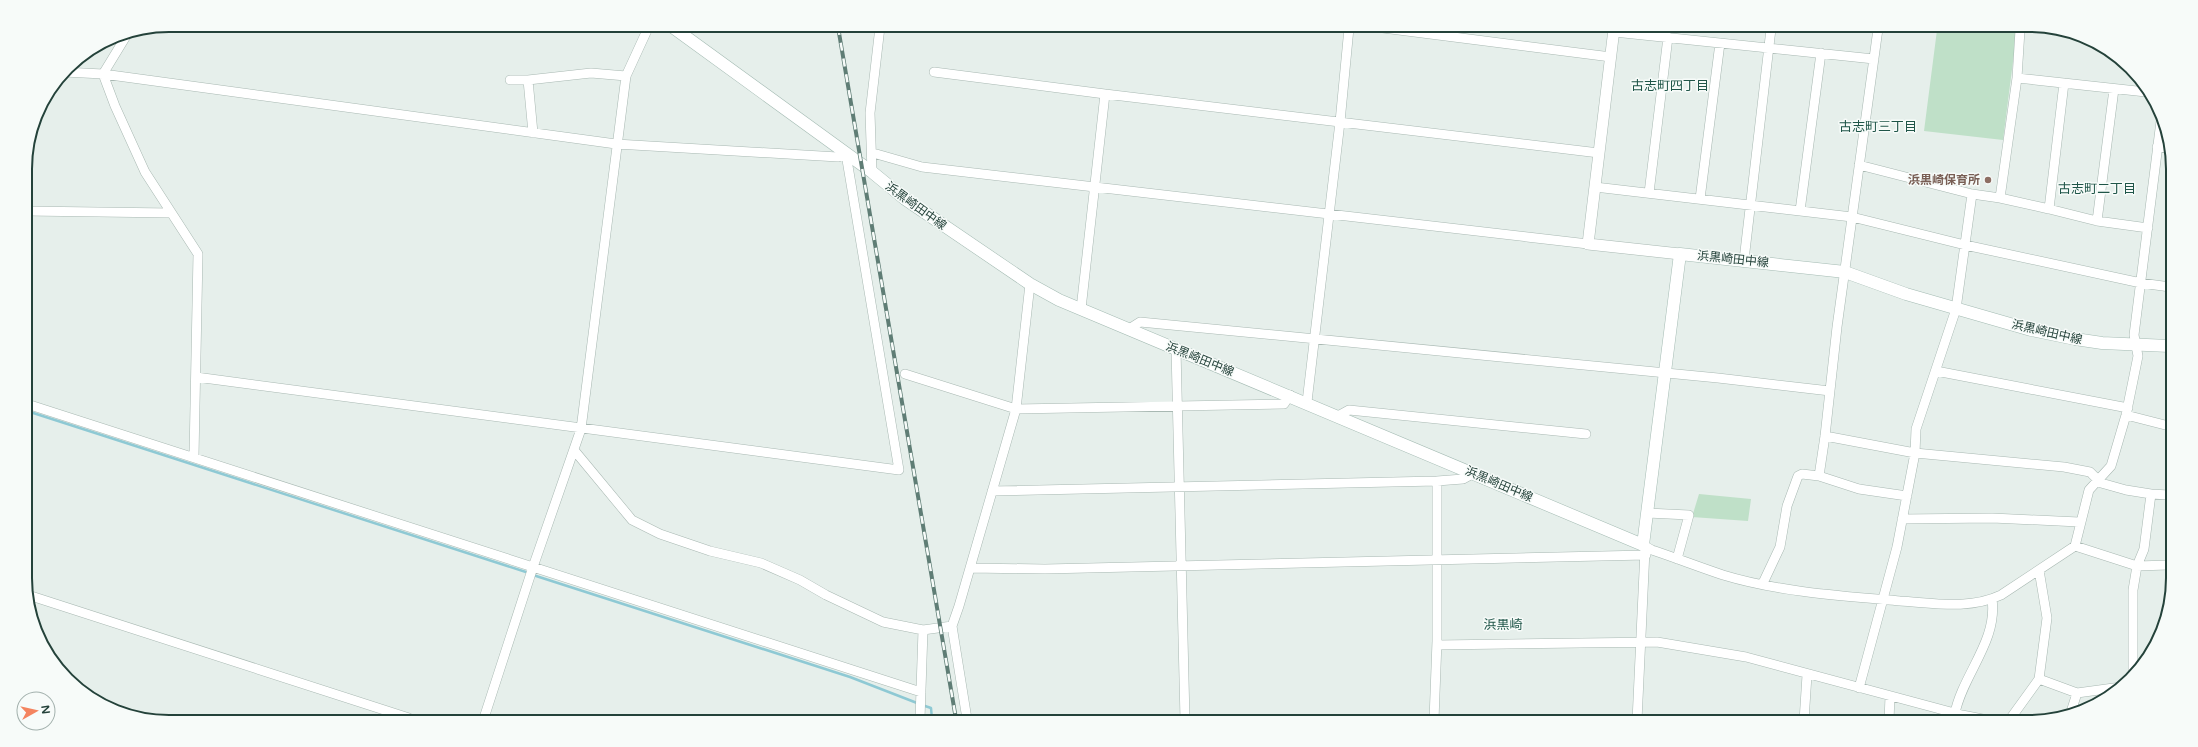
<svg xmlns="http://www.w3.org/2000/svg" width="2198" height="747" font-family="'Varela Round','Noto Sans JP',sans-serif">
  <style>
    .green { fill: #bfe0c8 }
    .lines { fill: none; stroke-linecap: round; stroke-linejoin: round }
    .stream { stroke: #8ec9d4; stroke-width: 2.5 }
    .minor-casing { stroke: #a8b8b2; stroke-width: 10 }
    .tertiary-casing { stroke: #a8b8b2; stroke-width: 12 }
    .secondary-casing { stroke: #a4bbb3; stroke-width: 13 }
    .minor { stroke: #fff; stroke-width: 9 }
    .tertiary { stroke: #fff; stroke-width: 11 }
    .secondary { stroke: #fff; stroke-width: 12 }
    .rail-casing { stroke: #5f7d75; stroke-width: 4 }
    .rail { stroke: #f7fbf9; stroke-width: 2.5; stroke-dasharray: 8; stroke-linecap: butt }
    .education-dot { fill: #8d6e63; stroke: #f7fbf9; stroke-width: 1.5 }
    .labels { text-anchor: middle; dominant-baseline: central; stroke-width: 3; stroke-linejoin: round; paint-order: stroke }
    .education-label { font-size: 12px; font-weight: bold; fill: #785e54; stroke: #f7fbf9; text-anchor: end }
    .street-label { font-size: 12px; fill: #24423a; stroke: #f7fbf9 }
    .neighbourhood-label { font-size: 13px; fill: #1f5548; stroke: #f7fbf9 }
    .rim { fill: none; stroke: #24423a; stroke-width: 2 }
  </style>
  <rect width="100%" height="100%" fill="#e6efeb"/>
  <path class="green" d="M1937,30H2017L2003,140L1924,131Z
    M1699,494L1751,499L1748,521L1692,517Z"/>
  <g class="lines">
    <path class="stream" d="M27,411L529,573
      M533,575L850,677L917,703
      M922,705L931,708L932,719"/>
    <defs>
      <path id="minor" d="M1383,28L1611,57
        M1878,29L1837,327L1825,436L1819,476L1859,489L1907,496
        M1614,32L1874,59
        M64,72L103,74L616,144L838,157L846,154L899,470L196,377
        M934,72L1105,94L1081,309
        M103,74L115,106L145,172L198,254L194,456
        M103,74L128,33
        M2017,78L2146,92
        M510,80H528
        M2064,83L2049,209L2097,221
        M2114,89L2097,221L2148,228
        M1105,94L1599,153
        M533,133L528,80L591,73L626,76
        M2157,147L2170,148
        M873,153L922,167L1588,244
        M1859,165L1972,194L2000,198L2017,78L2020,30
        M872,172L870,113L880,27
        M1595,187L1852,217L1965,245L2141,283L2170,287
        M1649,193L1668,37
        M2000,198L2049,209
        M1700,199L1720,43
        M26,211L171,213
        M1800,211L1821,53
        M1744,260L1771,29
        M1129,329L1140,322L1718,378L1830,391
        M1176,349L1185,720
        M1936,371L2128,408
        M905,374L1016,409L1284,404L1290,395
        M1307,402L1340,122L1349,28
        M27,404L921,692
        M2126,415L2169,426
        M1338,416L1349,410L1586,434
        M1825,436L1915,453L2064,467L2090,472L2101,483L2126,490L2151,494
        M574,450L632,520L660,534L710,551L761,563L800,580L826,595L883,622L923,630L920,719
        M992,491L1437,481
        M1647,513L1689,515L1677,559
        M1902,519L1992,518L2079,522
        M1643,545L1652,550C1676,558 1699,567 1723,575C1779,592 1842,596 1900,601C1934,603 1969,610 2001,595L2075,546L2089,490L2111,466L2126,415L2138,356L2134,335L2161,121
        M2075,546L2137,566L2168,565
        M970,568L1045,569L1646,555
        M1763,583L1780,547L1787,506L1798,476L1802,474L1819,476
        M28,595L409,718
        M952,626L967,719
        M923,630L952,626L959,606L1016,409L1030,284
        M1437,645L1657,642L1746,657L1962,715L1998,722
        M2133,675V590L2137,566L2144,549L2151,494L2169,495
        M2039,679L2077,693L2121,687
        M1859,688L1897,547L1915,453L1916,429L1956,309L1972,194
        M1955,713C1963,674 1998,641 1992,599
        M2070,715L2077,693
        M484,718L533,567L581,429L626,76L649,26
        M1434,720L1437,641V481L1463,479L1474,473
        M1637,721L1645,550
        M1804,721L1807,675
        M1889,721L1890,696
        M2008,722L2039,679L2047,618L2039,570"/>
      <path id="tertiary" d="M1614,29L1588,244L1680,254"/>
      <path id="secondary" d="M671,26L872,172L905,199L1030,284L1059,300L1643,545L1680,254L1845,272L1906,294L2031,330L2075,339L2102,343L2169,346"/>
    </defs>
    <use href="#minor" class="minor-casing"/>
    <use href="#tertiary" class="tertiary-casing"/>
    <use href="#secondary" class="secondary-casing"/>
    <use href="#minor" class="minor"/>
    <use href="#tertiary" class="tertiary"/>
    <use href="#secondary" class="secondary"/>
    <defs>
      <path id="rail" d="M838,27L956,719"/>
    </defs>
    <use href="#rail" class="rail-casing"/>
    <use href="#rail" class="rail"/>
  </g>
  <circle class="education-dot" cx="1988" cy="180" r="4"/>
  <g class="labels">
    <g class="education-label">
      <text x="1980" y="180">浜黒崎保育所</text>
    </g>
    <g class="street-label">
      <text transform="translate(916 206) rotate(36)">浜黒崎田中線</text>
      <text transform="translate(1733 259) rotate(6)">浜黒崎田中線</text>
      <text transform="translate(2047 332) rotate(13)">浜黒崎田中線</text>
      <text transform="translate(1200 359) rotate(22)">浜黒崎田中線</text>
      <text transform="translate(1499 484) rotate(23)">浜黒崎田中線</text>
    </g>
    <g class="neighbourhood-label">
      <text x="1670" y="86">古志町四丁目</text>
      <text x="1878" y="127">古志町三丁目</text>
      <text x="2097" y="189">古志町二丁目</text>
      <text x="1503" y="625">浜黒崎</text>
    </g>
  </g>
  <path d="M0 0H2198V747H0ZM169 32H2029A137 137 0 0 1 2166 169V578A137 137 0 0 1 2029 715H169A137 137 0 0 1 32 578V169A137 137 0 0 1 169 32Z" fill="#f7fbf9" fill-rule="evenodd"/>
  <path class="rim" d="M169 32H2029A137 137 0 0 1 2166 169V578A137 137 0 0 1 2029 715H169A137 137 0 0 1 32 578V169A137 137 0 0 1 169 32Z"/>
  <g transform="translate(36 711) rotate(82)"><circle r="19" fill="#f7fbf9" stroke="#a3b1ad"/>
  <path d="M0-3L7 15L0 10L-7 15Z" fill="#f4845f"/>
  <text y="-6" font-size="11" font-weight="bold" text-anchor="middle" fill="#24423a">N</text>
  </g>
</svg>
